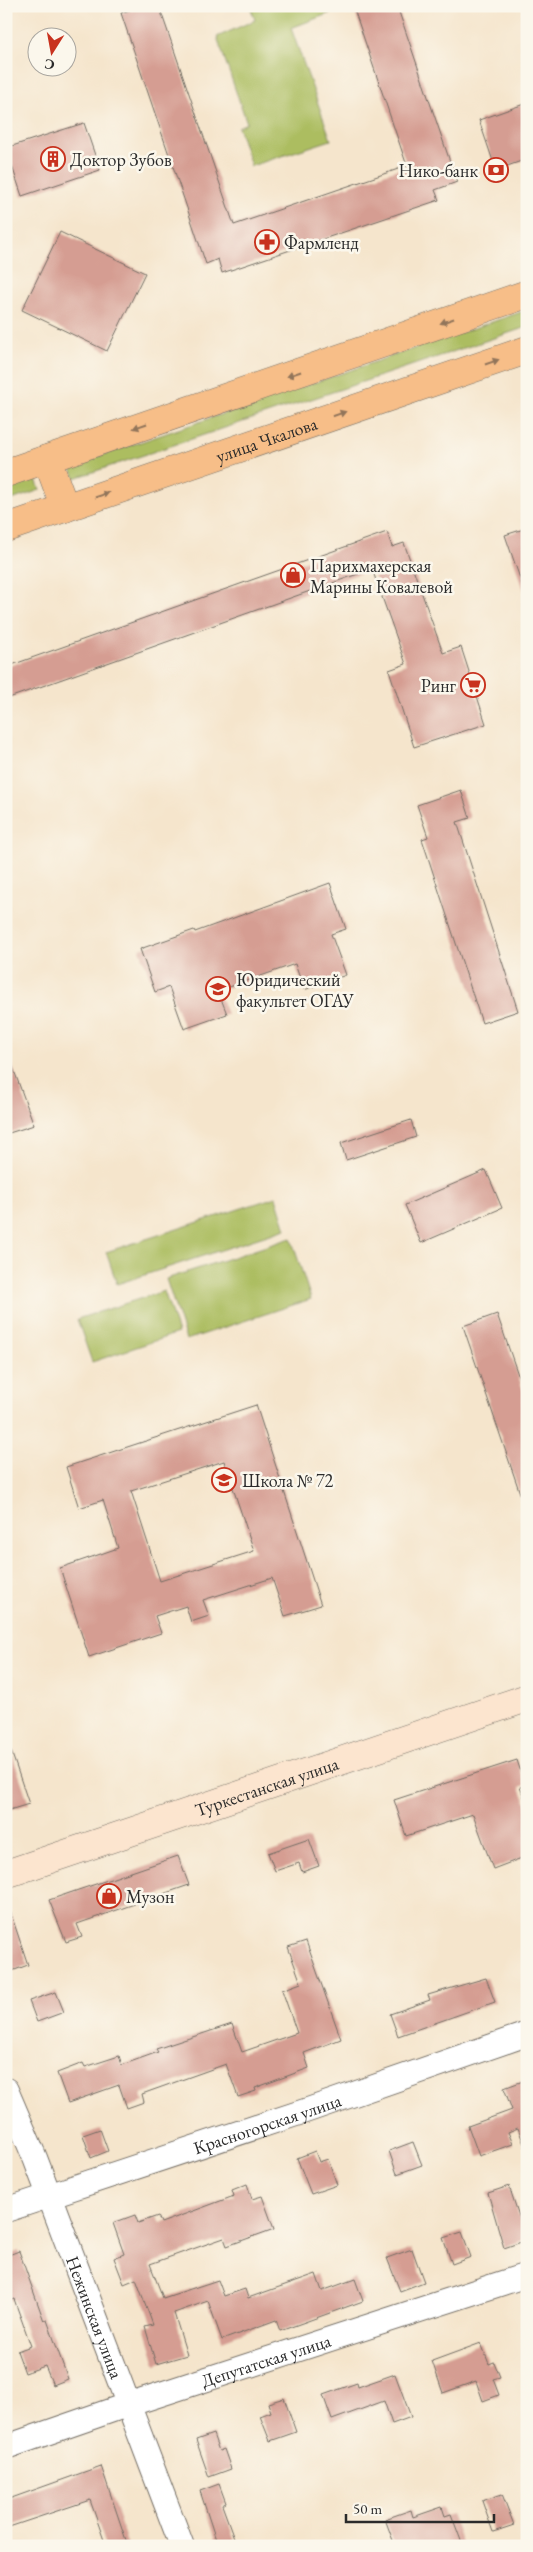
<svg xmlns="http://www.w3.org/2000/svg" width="533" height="2552" font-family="'EB Garamond',serif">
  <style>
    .green { fill: #acbd60; stroke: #6c7446 }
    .building { fill: #d59d92; fill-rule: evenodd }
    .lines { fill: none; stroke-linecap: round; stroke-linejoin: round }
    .minor-casing { stroke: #726c63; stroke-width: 26 }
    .secondary-casing { stroke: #726c63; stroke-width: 29 }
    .primary-casing { stroke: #726c63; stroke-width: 29 }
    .minor { stroke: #fff; stroke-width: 24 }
    .secondary { stroke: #fce5cf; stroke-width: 28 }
    .primary { stroke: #f7be88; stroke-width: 28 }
    .oneway { fill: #91745a }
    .labels { text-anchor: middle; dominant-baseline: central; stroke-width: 5; stroke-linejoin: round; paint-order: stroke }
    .poi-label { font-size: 18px; fill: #2b2b2b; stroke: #fbf7ec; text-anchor: start }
    .street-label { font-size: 18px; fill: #2b2b2b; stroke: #fbf7ec }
  </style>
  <rect width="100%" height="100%" fill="#fbf7ec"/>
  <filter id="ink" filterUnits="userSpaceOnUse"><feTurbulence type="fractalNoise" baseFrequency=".02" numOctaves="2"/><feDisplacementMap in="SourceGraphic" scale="10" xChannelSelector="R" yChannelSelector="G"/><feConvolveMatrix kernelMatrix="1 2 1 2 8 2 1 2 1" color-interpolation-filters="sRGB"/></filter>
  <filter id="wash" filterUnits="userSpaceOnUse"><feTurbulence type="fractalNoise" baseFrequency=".0096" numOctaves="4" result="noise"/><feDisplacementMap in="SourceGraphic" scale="20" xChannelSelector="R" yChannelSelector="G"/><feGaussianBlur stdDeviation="1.12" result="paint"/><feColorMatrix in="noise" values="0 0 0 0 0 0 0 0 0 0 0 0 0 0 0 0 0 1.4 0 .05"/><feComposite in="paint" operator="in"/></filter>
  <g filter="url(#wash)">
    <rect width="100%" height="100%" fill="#f5e5cc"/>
    <path class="green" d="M250,6H349L291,28L331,140L251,166L238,127L247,123L217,37L255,20Z
      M527,310V327L75,478L70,466Z
      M36,479L40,490L6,502V489Z
      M276,1197L286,1229L117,1284L106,1252Z
      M291,1238L311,1299L186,1340L166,1279Z
      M164,1291L178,1333L92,1362L77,1319Z"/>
    <g id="blocks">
      <path class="building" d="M141,6H159L234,225L407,166L353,6H397L457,182L435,190L439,200L222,273L218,259L206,264L121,13Z
        M527,103V159L496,170L479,120Z
        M84,123L100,170L22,196L6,148Z
        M60,232L145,273L107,351L22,310Z
        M527,528V590H524L505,535Z
        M387,532L392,547L404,543L443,653L461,647L486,724L414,747L389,670L406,664L372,569L6,699V667Z
        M461,790L470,818L457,822L518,1011L482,1023L422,839L428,837L417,805Z
        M330,883L346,929L331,934L346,975L304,990L295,964L218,991L227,1014L184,1029L169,987L155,992L140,949L194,930L195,932Z
        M8,1054L34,1125L6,1134V1055Z
        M411,1120L416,1137L346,1160L341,1143Z
        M486,1170L502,1208L421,1243L405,1205Z
        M497,1314L527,1401V1505H524L463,1326Z
        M256,1405L321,1605L285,1616L272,1578L203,1600L209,1616L191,1622L186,1606L155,1616L161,1633L89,1657L60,1568L118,1548L103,1500L79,1508L66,1467ZM224,1461L254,1551L160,1581L131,1491Z
        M6,1745H9L29,1804L6,1811Z
        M517,1760L525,1785L520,1787L527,1805V1856L493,1869L473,1814L406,1836L394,1800Z
        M309,1839L319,1866L302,1872L299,1863L275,1871L268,1853Z
        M178,1856L189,1885L77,1924L82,1937L66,1942L49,1900Z
        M9,1908L28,1965L12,1971L6,1954V1909Z
        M306,1941L341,2039L304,2053L309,2068L255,2088L256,2091L238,2097L226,2064L142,2094L144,2102L127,2108L119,2085L68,2103L57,2073L83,2063L85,2067L119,2056L122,2065L158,2052L156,2049L232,2024L242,2052L297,2033L282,1990L301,1983L288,1947Z
        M486,1978L495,2002L398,2036L390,2014L430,2000L428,1995Z
        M56,1992L64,2012L37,2022L29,2001Z
        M523,2081L527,2091V2146L525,2147L518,2128L508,2132L513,2144L479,2156L468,2126L512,2110L504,2088Z
        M100,2129L108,2151L91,2158L83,2135Z
        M413,2142L422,2165L397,2174L389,2151Z
        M315,2151L319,2162L328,2159L337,2185L311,2194L297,2158Z
        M247,2184L252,2199L262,2196L274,2229L227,2246L224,2238L150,2264L163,2298L218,2280L224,2296L245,2289L248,2298L316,2274L322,2291L355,2279L363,2301L280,2331L276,2320L222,2340L208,2301L174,2313L187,2355L156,2364L145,2327L153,2325L136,2279L124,2284L114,2258L124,2254L113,2223L135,2215L138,2223L158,2216L161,2223L234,2196L232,2190Z
        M509,2186L527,2240L504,2248L488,2193Z
        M462,2232L471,2257L452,2264L443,2238Z
        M412,2249L424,2282L400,2291L387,2258Z
        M19,2251L44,2321L47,2320L68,2379L53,2385L45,2366L25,2373L17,2351L31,2346L14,2299L6,2302V2256Z
        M481,2343L489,2364L494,2362L500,2377L493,2379L499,2395L483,2401L476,2381L443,2393L432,2361Z
        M395,2374L411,2417L392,2424L384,2401L332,2420L323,2395L357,2383L358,2387Z
        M284,2398L296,2432L270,2441L260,2416L271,2412L268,2403Z
        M213,2434L219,2451L224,2449L231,2469L209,2477L196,2440Z
        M101,2466L128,2546H106L90,2500L6,2528V2500Z
        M219,2484L226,2503L222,2505L237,2546H218L200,2491Z
        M502,2494L514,2525L493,2532L482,2501Z
        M442,2507L445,2516L451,2514L463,2546H395L385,2519L411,2510L413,2517Z"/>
    </g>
  </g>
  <g filter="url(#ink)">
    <use href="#blocks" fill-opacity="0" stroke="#726c63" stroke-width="1"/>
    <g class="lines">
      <defs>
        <g id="minor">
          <path id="s1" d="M6,2090L35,2158L182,2546"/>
          <path id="s2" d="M6,2210L308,2110L527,2034"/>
          <path id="s3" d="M6,2447L127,2405L527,2275"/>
        </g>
        <g id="secondary">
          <path id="s4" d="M6,1874L527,1698"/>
        </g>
        <g id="primary">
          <path d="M47,459L65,508"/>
          <path d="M6,473L527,294"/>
          <path id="s5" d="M6,528L527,350"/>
        </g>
      </defs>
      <use href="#minor" class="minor-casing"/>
      <use href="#secondary" class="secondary-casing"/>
      <use href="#primary" class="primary-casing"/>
      <use href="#minor" class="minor"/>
      <use href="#secondary" class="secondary"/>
      <use href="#primary" class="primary"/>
    </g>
    <defs><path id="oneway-solid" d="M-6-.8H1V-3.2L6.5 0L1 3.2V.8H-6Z" transform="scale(1.25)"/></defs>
    <g class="oneway">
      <use href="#oneway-solid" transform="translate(447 321) rotate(161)"/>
      <use href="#oneway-solid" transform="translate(492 362) rotate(-19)"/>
      <use href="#oneway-solid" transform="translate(294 374) rotate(161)"/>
      <use href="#oneway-solid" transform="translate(339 414) rotate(-19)"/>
      <use href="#oneway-solid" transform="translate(140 426) rotate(161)"/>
      <use href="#oneway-solid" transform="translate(102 495) rotate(-19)"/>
    </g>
  </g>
  <defs>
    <symbol id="building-ring" viewBox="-11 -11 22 22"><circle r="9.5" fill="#fbf7ec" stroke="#c8321e" stroke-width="1.5"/><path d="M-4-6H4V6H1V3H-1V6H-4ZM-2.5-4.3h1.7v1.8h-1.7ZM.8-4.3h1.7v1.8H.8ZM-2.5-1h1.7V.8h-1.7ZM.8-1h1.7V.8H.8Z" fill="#c8321e"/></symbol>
    <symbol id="bank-ring" viewBox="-11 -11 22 22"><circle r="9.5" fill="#fbf7ec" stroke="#c8321e" stroke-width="1.5"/><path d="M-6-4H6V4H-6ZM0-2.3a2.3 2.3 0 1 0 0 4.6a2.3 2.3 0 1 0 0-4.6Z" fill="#c8321e"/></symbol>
    <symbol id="pharmacy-ring" viewBox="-11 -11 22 22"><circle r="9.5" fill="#fbf7ec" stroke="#c8321e" stroke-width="1.5"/><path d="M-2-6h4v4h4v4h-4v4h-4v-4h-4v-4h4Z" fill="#c8321e"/></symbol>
    <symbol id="shop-ring" viewBox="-11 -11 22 22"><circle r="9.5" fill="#fbf7ec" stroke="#c8321e" stroke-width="1.5"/><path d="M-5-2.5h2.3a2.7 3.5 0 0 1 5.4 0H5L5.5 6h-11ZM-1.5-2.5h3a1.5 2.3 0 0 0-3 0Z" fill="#c8321e"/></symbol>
    <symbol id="supermarket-ring" viewBox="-11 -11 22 22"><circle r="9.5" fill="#fbf7ec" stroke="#c8321e" stroke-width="1.5"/><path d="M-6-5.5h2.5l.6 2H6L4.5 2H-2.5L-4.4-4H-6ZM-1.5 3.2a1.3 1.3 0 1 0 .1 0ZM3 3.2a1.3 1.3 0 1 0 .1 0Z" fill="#c8321e"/></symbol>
    <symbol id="university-ring" viewBox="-11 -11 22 22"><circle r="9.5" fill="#fbf7ec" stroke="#c8321e" stroke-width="1.5"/><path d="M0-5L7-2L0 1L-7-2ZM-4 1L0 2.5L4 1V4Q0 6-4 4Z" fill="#c8321e"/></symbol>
    <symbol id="school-ring" viewBox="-11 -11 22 22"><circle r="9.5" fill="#fbf7ec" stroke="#c8321e" stroke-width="1.5"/><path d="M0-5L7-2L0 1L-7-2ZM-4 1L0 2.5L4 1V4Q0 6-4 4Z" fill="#c8321e"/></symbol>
  </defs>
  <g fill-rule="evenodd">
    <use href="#building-ring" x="39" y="145" width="28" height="28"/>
    <use href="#bank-ring" x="482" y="156" width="28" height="28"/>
    <use href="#pharmacy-ring" x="253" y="228" width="28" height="28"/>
    <use href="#shop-ring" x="279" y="561" width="28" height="28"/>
    <use href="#supermarket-ring" x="459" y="671" width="28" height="28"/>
    <use href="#university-ring" x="204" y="975" width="28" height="28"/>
    <use href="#school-ring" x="210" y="1466" width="28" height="28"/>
    <use href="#shop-ring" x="95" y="1882" width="28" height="28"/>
  </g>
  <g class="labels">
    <g class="poi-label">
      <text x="70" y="159">Доктор Зубов</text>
      <text x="478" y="170" text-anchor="end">Нико-банк</text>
      <text x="284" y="242">Фармленд</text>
      <text x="310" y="565">Парихмахерская<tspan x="310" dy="21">Марины Ковалевой</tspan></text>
      <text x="456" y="685" text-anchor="end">Ринг</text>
      <text x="236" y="979">Юридический<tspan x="236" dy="21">факультет ОГАУ</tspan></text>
      <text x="242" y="1480">Школа № 72</text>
      <text x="126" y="1896">Музон</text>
    </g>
    <g class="street-label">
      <text stroke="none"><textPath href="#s5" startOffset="275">улица Чкалова</textPath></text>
      <text stroke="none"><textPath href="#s4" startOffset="275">Туркестанская улица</textPath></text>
      <text stroke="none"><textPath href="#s2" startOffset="275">Красногорская улица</textPath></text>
      <text stroke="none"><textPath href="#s1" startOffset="244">Нежинская улица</textPath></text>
      <text stroke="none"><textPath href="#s3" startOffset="274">Депутатская улица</textPath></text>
    </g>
  </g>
  <rect width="533" height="2552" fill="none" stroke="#fbf7ec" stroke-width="25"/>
  <g transform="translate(52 52) rotate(191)"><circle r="24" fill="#fbf7ec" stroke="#a8a59f"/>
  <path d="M0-4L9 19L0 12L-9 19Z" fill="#c8321e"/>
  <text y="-8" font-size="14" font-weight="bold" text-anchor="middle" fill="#2b2b2b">С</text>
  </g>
  <path d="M346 2514v8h148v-8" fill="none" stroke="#2b2b2b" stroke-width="2.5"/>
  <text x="353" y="2514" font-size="15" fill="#2b2b2b" stroke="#fbf7ec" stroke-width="4" paint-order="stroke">50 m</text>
</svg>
